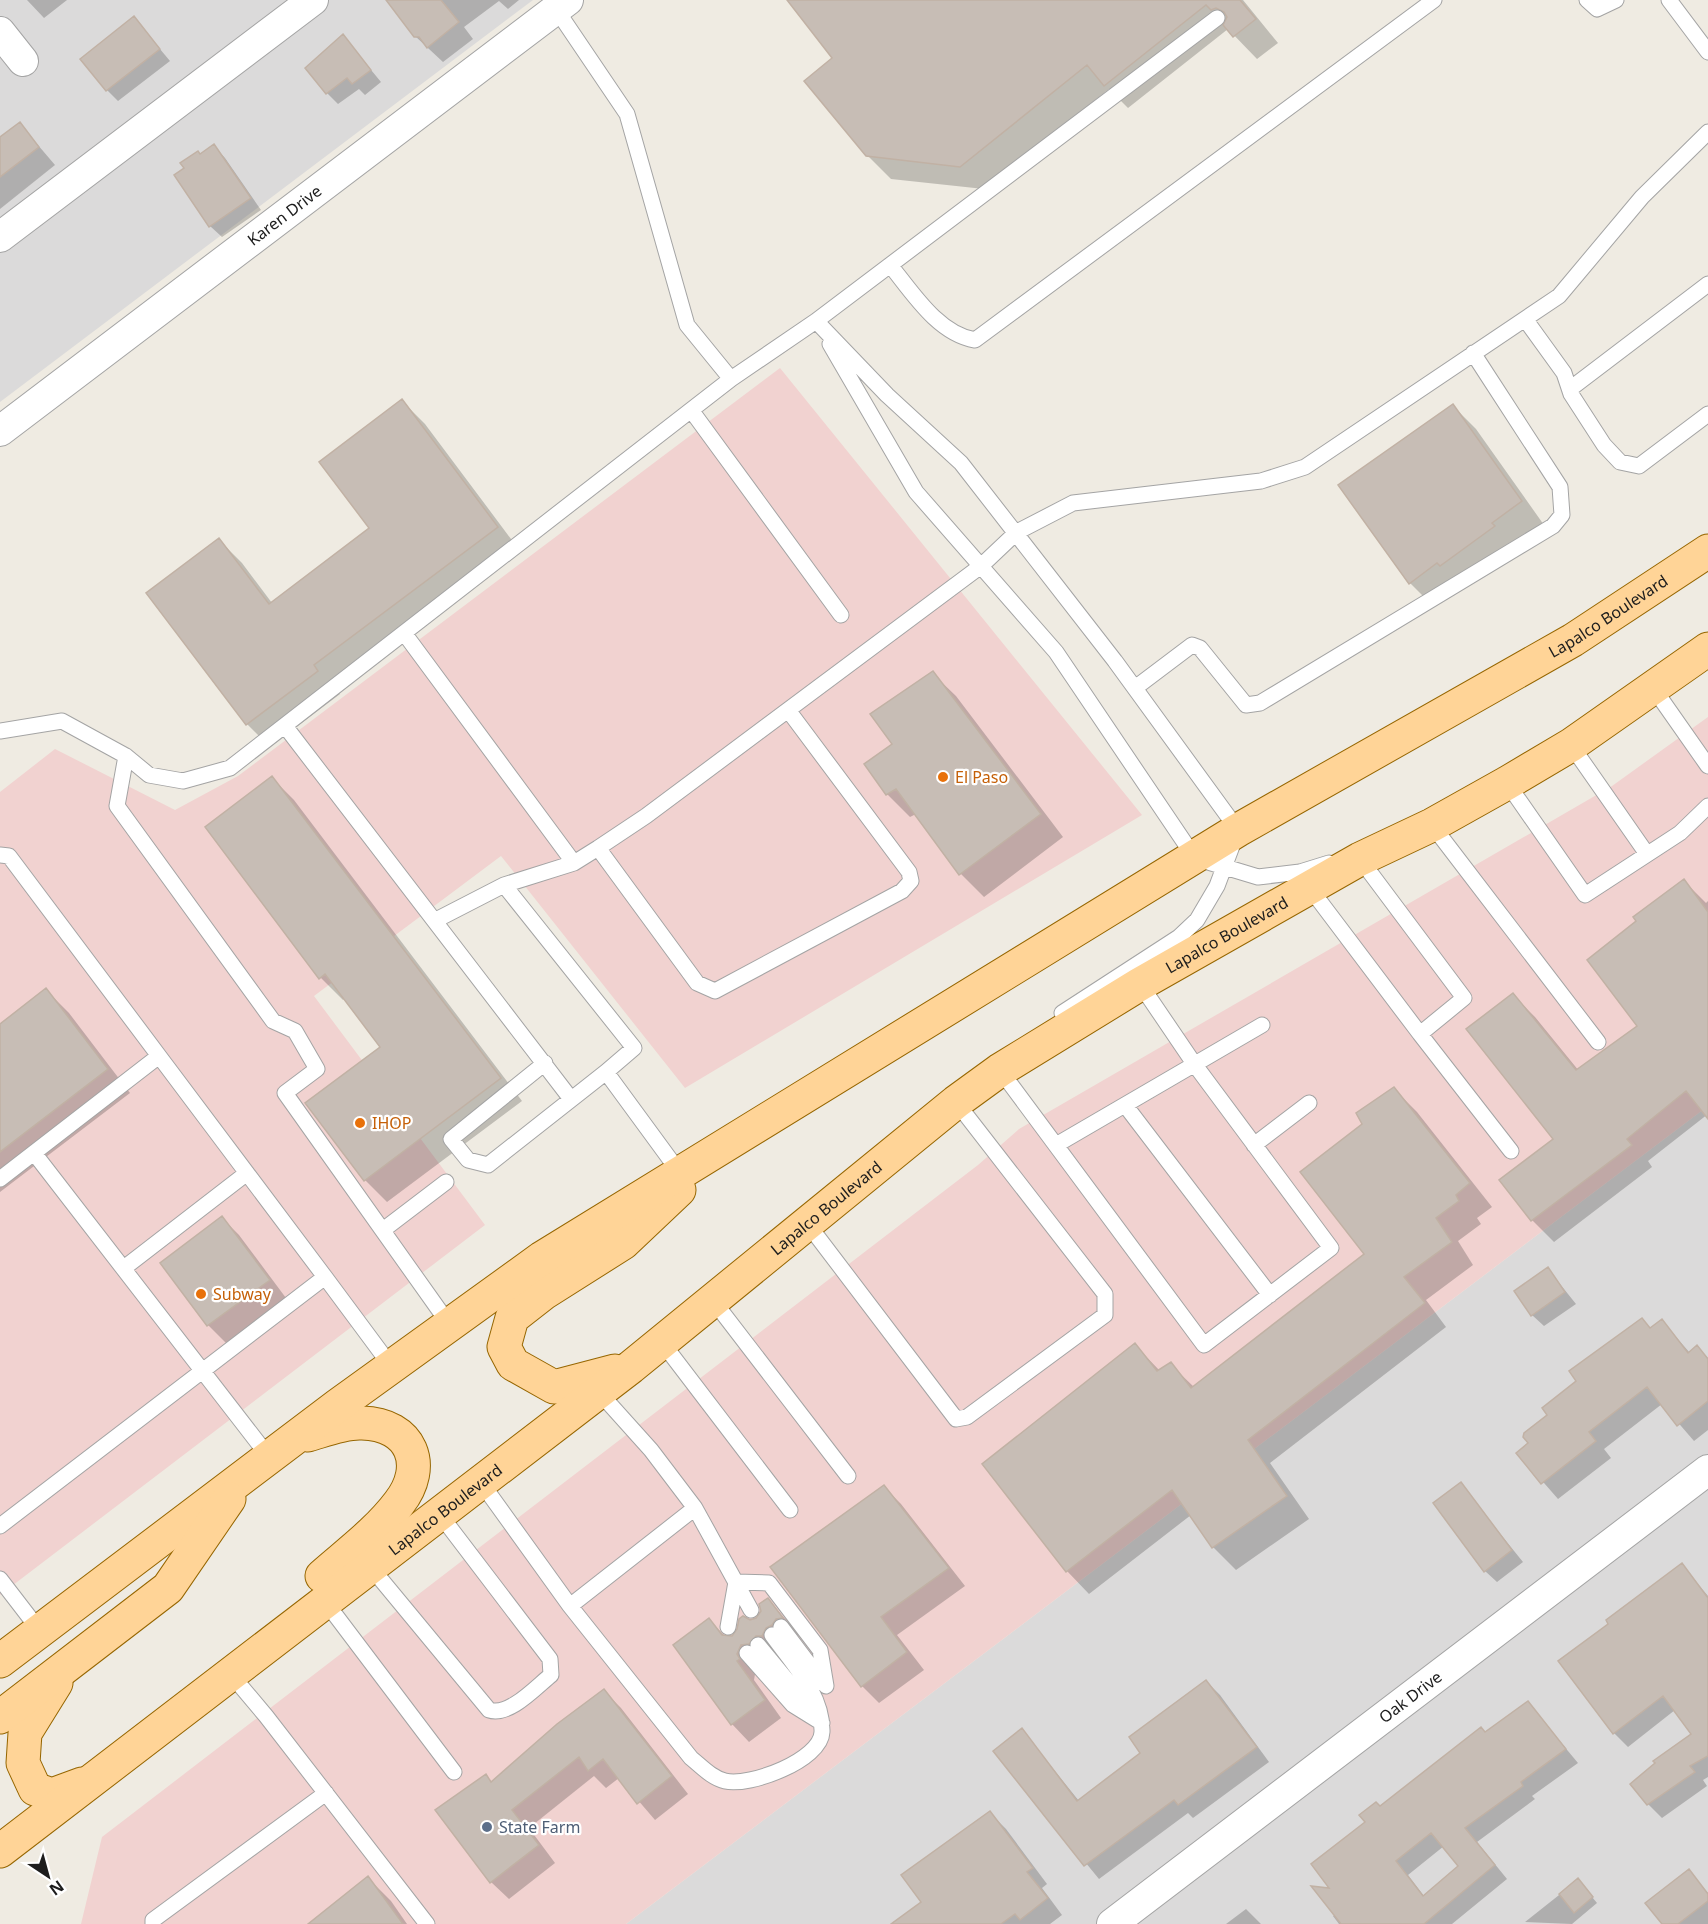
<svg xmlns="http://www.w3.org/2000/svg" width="1708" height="1924" font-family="'Noto Sans',sans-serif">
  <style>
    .residential { fill: #dbdada }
    .commercial { fill: #f1d2d0 }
    .shadow { fill: #0003; fill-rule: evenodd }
    .building { fill: #c7bdb5; stroke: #c1b1a4; stroke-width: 1.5; fill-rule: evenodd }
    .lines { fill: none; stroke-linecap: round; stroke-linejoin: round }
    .lane-casing { stroke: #a4a4a4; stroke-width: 17 }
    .street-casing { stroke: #a4a4a4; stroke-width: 32 }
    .primary-casing { stroke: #966600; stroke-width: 35 }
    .lane { stroke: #fff; stroke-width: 15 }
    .street { stroke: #fff; stroke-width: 30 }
    .primary { stroke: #ffd497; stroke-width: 33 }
    .food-dot { fill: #e8710a; stroke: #fff; stroke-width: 2 }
    .service-dot { fill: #5c6f8a; stroke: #fff; stroke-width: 2 }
    .labels { text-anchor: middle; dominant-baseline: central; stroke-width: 4.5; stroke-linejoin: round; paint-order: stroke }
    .street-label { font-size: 16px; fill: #1d1d1d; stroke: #fff }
    .food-label { font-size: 16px; fill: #c56008; stroke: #fff; text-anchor: start }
    .service-label { font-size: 16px; fill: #4e5e75; stroke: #fff; text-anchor: start }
  </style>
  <rect width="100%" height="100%" fill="#efebe2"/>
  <path class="residential" d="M0,0H533L0,402Z
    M1708,1106V1924H626Z"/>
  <path class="commercial" d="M780,368L1142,815L685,1088L501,856L314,996L485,1225L0,1595V792L55,749L175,810L238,776Z
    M1708,717V1106L626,1924H81L102,1837L978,1165L1019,1129L1612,786Z"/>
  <path class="shadow" d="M27,0H67L44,18Z
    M398,0H519L508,9L499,1L464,27L473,39L443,62L415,36Z
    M789,0H1243L1278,43L1257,59L1228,29L1128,108L1109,89L984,189L891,179L867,155L834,58Z
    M134,18L170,61L118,101L107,90Z
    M343,36L381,82L365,95L359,89L338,104L327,93Z
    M20,124L55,165L0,209V139Z
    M214,146L225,158L261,210L222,237L210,226L200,155Z
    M402,401L425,424L520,551L336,689L340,694L270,747L247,724L149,594L219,540L242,563L272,603L371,528Z
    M1453,406L1476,429L1544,525L1517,550L1464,589L1461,586L1433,606L1410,583Z
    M932,673L956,696L1063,837L984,897L961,874L916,814L910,817L887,794L894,745Z
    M272,778L294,800L522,1101L387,1202L365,1180L382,1047L345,998L343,1000L321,978L207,827Z
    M1684,881L1706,903L1708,901V1114L1648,1161L1652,1167L1554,1242L1532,1220L1555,1139L1513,995L1535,1017L1579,1071L1639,1026Z
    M46,990L69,1013L130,1093L0,1192V1026Z
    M1394,1089L1417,1112L1492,1207L1477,1218L1481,1224L1458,1241L1473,1265L1426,1300L1446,1327L1270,1463L1309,1519L1236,1570L1213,1547L1191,1515L1089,1594L1067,1571L1135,1345L1160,1371L1170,1364L1194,1387L1366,1254L1364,1124Z
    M222,1218L239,1235L286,1298L226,1343L208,1325L162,1263Z
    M1548,1269L1576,1304L1544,1326L1532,1315Z
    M1662,1321L1690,1353L1697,1347L1708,1358V1430L1694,1441L1662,1404L1604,1449L1611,1458L1558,1499L1518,1453Z
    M1460,1484L1523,1562L1497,1582L1485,1571Z
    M884,1487L901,1504L965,1586L897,1635L924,1670L879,1703L862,1686Z
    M1682,1565L1708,1596V1777L1703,1780L1707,1786L1662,1818L1648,1804L1693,1734L1675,1710L1628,1747L1614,1733L1560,1662Z
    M768,1599L799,1635L793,1636L780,1653L774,1652L757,1663L754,1680L781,1718L749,1742L732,1724L675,1645L709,1620L726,1637L733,1638L760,1616Z
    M1206,1681L1220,1695L1269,1762L1193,1818L1188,1813L1099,1879L995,1752L1022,1730L1079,1801L1142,1753Z
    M604,1691L621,1708L688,1794L655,1820L619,1778L606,1788L594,1776L529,1828L555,1863L509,1899L491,1882L485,1776L492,1783Z
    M1528,1703L1578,1763L1532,1796L1535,1799L1477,1842L1507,1879L1452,1924H1339L1333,1916L1335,1915L1332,1890L1367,1822L1380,1807ZM1444,1846L1460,1867L1424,1896L1408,1875Z
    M990,1813L1006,1829L1047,1884L1042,1888L1062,1915L1050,1924H899L923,1902Z
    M1689,1871L1708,1893V1924H1672Z
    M368,1878L391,1901L407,1924H310Z
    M1578,1880L1597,1903L1572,1924L1525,1922Z
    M1246,1909L1261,1924H1226Z"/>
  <path class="building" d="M386,0H441L459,22L427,48L419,37H414Z
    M787,0H1240L1256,19L1233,37L1223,25L1227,17L1224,12L1216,8L1211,10L1206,5L1104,86L1087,65L960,167L866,156L804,81L832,58Z
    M134,16L160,49L106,91L80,59Z
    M343,34L371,70L352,84L347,78L326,94L305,68Z
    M20,122L39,147L0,177V137Z
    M214,144L251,198L209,227L174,175L184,168L180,163L198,151L200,154Z
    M402,399L498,527L314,665L318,671L246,725L146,593L219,538L269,604L369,528L319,462Z
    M1453,404L1522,501L1492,523L1495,526L1440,566L1437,563L1409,584L1338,485Z
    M933,671L1041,814L959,875L896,789L886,795L864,764L892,744L870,714Z
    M272,776L501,1078L364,1181L305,1103L380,1047L325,974L319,979L205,827Z
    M1684,879L1708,912V1119L1686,1091L1627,1139L1632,1145L1531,1221L1499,1180L1553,1139L1466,1029L1513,993L1576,1070L1637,1026L1587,960L1636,921L1633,917Z
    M46,988L108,1069L0,1152V1024Z
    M1394,1087L1470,1183L1456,1195L1459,1201L1436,1218L1452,1242L1404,1277L1425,1303L1248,1440L1287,1496L1212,1548L1172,1490L1066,1572L982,1464L1135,1343L1157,1371L1171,1362L1191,1388L1364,1254L1300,1172L1362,1124L1356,1113Z
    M222,1216L270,1280L207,1326L160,1263Z
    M1548,1267L1565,1292L1531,1316L1514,1291Z
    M1642,1318L1650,1328L1662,1319L1688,1353L1697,1345L1708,1359V1401L1677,1426L1647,1387L1589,1432L1596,1441L1541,1484L1516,1453L1528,1443L1523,1437L1524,1433L1547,1415L1542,1408L1576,1381L1569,1371Z
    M1461,1482L1512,1550L1484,1572L1433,1503Z
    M884,1485L949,1568L881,1617L907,1652L861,1687L770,1567Z
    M1682,1563L1708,1598V1756L1690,1766L1695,1772L1647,1805L1630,1784L1655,1763L1653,1761L1691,1734L1663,1696L1613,1734L1558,1661L1608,1624L1606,1620Z
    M768,1598L783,1618L776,1619L772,1625L766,1628L762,1636H756L749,1644L741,1645L737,1654L740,1659L737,1661L765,1700L731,1725L673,1645L709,1618L722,1635L732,1636L737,1629L739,1619L743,1616L750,1620L756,1618L761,1611L759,1604Z
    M1206,1680L1257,1747L1178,1805L1174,1800L1084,1866L993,1751L1022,1728L1077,1801L1140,1753L1129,1737Z
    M604,1689L672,1776L637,1804L603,1759L588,1771L579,1757L512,1810L539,1845L490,1883L435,1810L486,1774L491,1782L557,1724Z
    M1528,1701L1566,1749L1521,1782L1523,1786L1465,1828L1495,1865L1424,1924H1341L1311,1886L1329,1888L1311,1864L1365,1822L1359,1815L1376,1802L1380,1806L1481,1727L1485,1732ZM1431,1833L1458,1866L1423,1896L1396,1861Z
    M990,1811L1033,1868L1027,1872L1048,1898L1020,1920L1015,1914L1001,1924H891L921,1902L901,1875Z
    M1689,1869L1708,1894V1901L1678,1924H1662L1645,1903Z
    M368,1876L403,1924H308Z
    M1578,1878L1593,1897L1574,1913L1559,1894Z"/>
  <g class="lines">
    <defs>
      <path id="lane" d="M1587,0L1597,9L1616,0
        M1669,0L1708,52
        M556,9L627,114L687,325L731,379
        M890,265C912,292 938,334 975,340L1434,0
        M1525,319L1564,373L1571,394L1604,445L1620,462L1639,466L1708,414
        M816,321L887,395L961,463L1115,661L1238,830L1217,886L1197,920L1179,937L1062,1013
        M830,344L916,492L1056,652L1195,858L1258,877L1300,872L1329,863
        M1570,389L1708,284
        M691,410L841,615
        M404,633L574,863
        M1135,688L1192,645L1200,648L1246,705L1260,703L1553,526L1562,515L1560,487L1473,353
        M1654,689L1708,766
        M285,726L571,1099
        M0,731L62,721L126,756L149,775L183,781L230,768L731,379L816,321L1217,18
        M1571,745L1647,854
        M126,756L117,806L273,1021L295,1031L317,1069L285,1093L449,1324
        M1507,783L1585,895L1680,833L1708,806
        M1432,825L1598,1042
        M598,848L697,983L715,991L902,891L911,881L909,872L788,710
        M0,855L9,856L159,1056L0,1179
        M504,885L634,1048L606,1072L680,1173
        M1309,887L1420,1034L1464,998L1360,859
        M436,920L504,885L574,863L598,848L646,816L981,566L1017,532L1073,503L1261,481L1305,467L1559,296L1642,197L1708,132
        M1420,1034L1511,1151
        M545,1063L451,1139L468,1160L488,1165L606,1072
        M1000,1070L1204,1345L1331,1248L1195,1065L1140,984
        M1125,1105L1270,1295
        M1056,1145L1262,1025
        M1254,1145L1309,1103
        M34,1153L269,1457
        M807,1223L956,1419L967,1417L1105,1315V1294L956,1102L959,1099
        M383,1230L446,1182
        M124,1268L247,1173
        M325,1277L391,1366
        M712,1299L848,1476
        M661,1341L790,1510
        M480,1481L570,1606L695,1508L651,1450L598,1391
        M695,1508L751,1610
        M0,1526L325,1277L159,1056
        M369,1565L489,1710C509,1717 536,1687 551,1675L550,1659L438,1512
        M0,1579L40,1631
        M736,1582L769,1583L820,1650L826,1686
        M324,1600L454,1772
        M570,1606L691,1758C702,1767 712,1778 725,1781C750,1787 821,1760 822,1732C823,1694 792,1663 772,1635
        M728,1627L736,1582
        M781,1627L824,1684
        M758,1645L814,1713
        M747,1653L793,1705L822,1723
        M229,1672L266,1716L427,1924
        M153,1924V1920L326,1793"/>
      <g id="street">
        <path d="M0,32L23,61"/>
        <path d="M0,237L313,0"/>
        <path id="s1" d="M0,431L568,0"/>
        <path id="s2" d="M1112,1924L1708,1470"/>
      </g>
      <g id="primary">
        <path d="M615,1371L554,1387L513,1364L504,1347L512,1318L544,1293L623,1243L679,1190"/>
        <path d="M308,1435C325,1430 345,1422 362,1423C412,1424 428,1466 399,1503C378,1531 348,1553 322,1576"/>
        <path id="s3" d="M0,1661L337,1406L542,1258L1238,830L1573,640L1708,551"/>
        <path d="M56,1683L25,1733L23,1763L35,1789L52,1795L82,1784"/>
        <path d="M0,1717L168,1588L229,1499"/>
        <path id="s4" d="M0,1851L631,1367L956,1102L1000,1070L1140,984L1360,859L1432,825L1507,783L1571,745L1708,649"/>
      </g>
    </defs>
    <use href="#lane" class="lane-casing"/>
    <use href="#street" class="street-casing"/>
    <use href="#primary" class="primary-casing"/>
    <use href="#lane" class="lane"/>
    <use href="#street" class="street"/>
    <use href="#primary" class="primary"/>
  </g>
  <g class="food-dot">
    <circle cx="943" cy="777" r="6"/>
    <circle cx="360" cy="1123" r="6"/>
    <circle cx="201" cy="1294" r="6"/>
  </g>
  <circle class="service-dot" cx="487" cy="1827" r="6"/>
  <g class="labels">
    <g class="street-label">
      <text stroke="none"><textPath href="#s1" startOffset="357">Karen Drive</textPath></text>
      <text stroke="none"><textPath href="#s3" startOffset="1920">Lapalco Boulevard</textPath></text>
      <text stroke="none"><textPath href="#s4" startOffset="1533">Lapalco Boulevard</textPath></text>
      <text stroke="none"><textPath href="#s4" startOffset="1047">Lapalco Boulevard</textPath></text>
      <text stroke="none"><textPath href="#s4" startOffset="561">Lapalco Boulevard</textPath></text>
      <text stroke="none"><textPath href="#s2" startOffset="375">Oak Drive</textPath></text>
    </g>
    <g class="food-label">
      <text x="955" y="777">El Paso</text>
      <text x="372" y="1123">IHOP</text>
      <text x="213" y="1294">Subway</text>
    </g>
    <g class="service-label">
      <text x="499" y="1827">State Farm</text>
    </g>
  </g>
  <g transform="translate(48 1876) rotate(144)" stroke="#ffffff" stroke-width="4.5" paint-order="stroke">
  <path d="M0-4.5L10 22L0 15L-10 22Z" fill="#1d1d1d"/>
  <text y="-9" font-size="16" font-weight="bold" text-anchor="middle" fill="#1d1d1d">N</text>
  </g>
</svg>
